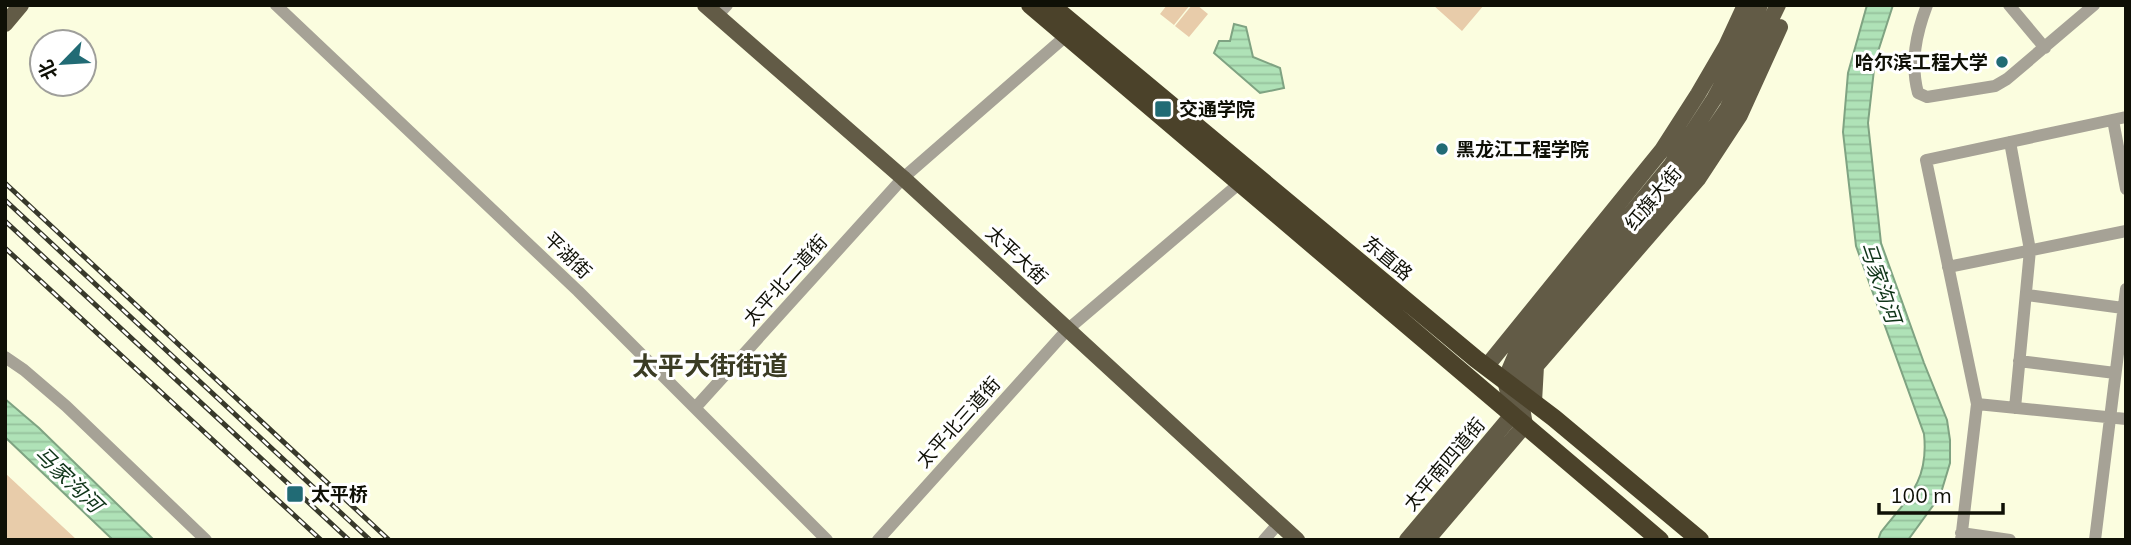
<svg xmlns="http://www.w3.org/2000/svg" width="2131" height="545" font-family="Mulish,'Noto Sans SC',sans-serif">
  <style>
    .green { fill: #e8ccaa }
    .water { fill: url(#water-rules); stroke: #7fa382; stroke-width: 2 }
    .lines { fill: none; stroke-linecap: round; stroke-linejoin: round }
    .minor { stroke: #a6a296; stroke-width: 12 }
    .major { stroke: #625b46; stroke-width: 16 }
    .highway { stroke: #4b422a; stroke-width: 18 }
    .rail-casing { stroke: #38392b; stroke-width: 5 }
    .rail { stroke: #fff; stroke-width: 2.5; stroke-dasharray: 8; stroke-linecap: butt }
    .poi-dot { fill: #216b75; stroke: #fff; stroke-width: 2.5 }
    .labels { text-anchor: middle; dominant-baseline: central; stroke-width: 6; stroke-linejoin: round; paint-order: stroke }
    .poi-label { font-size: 19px; font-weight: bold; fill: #0f1006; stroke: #fff; text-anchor: start }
    .street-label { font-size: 19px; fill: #0f1006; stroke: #fff }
    .water-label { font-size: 21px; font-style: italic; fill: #0f3418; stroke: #fff }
    .district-label { font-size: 26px; font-weight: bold; fill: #3b3c24; stroke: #fff }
  </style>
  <defs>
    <pattern id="water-rules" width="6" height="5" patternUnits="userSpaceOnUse" patternTransform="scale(1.75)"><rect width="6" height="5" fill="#afe2b7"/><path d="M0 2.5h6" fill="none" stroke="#95c19c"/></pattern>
  </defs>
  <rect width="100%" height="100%" fill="#fbfddf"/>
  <path class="green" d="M1167,5H1190L1174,25L1160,14Z
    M1192,5H1197L1208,14L1189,37L1175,26Z
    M1433,5H1484L1462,31Z
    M5,473L77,540H10L5,536Z"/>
  <path class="water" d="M1867,5H1893L1875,61L1868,123L1881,243L1924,363L1947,420L1950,440V463L1940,496L1908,540H1878L1881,532C1908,498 1929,481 1924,434L1856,246L1843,132L1848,73Z
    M1234,24L1246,27L1253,57L1280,68L1284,88L1260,93L1214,53L1219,41H1230Z
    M5,399L39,428L154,540H113L5,437Z"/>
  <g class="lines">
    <path class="minor" d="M276,5L578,291L827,540
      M1927,5C1916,34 1910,63 1918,93L1927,97L1995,86L2007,79L2094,5
      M2009,5L2045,48
      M717,16L727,5
      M2113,120L2126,189
      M2010,142L2030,250L2015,408
      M1948,267L2126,231
      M2027,295L2123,308
      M5,357L24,370L66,406L206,540
      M2019,361L2115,373
      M1977,404L2126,419
      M695,408L903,178L1066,36
      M1961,533L2010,540
      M878,540L1067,330L1241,182
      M1264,540L1278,524
      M1961,540L1977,404L1926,160L2126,117
      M2095,540L2126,289"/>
    <path class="major" d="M705,5L903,178L1297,540
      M5,24L21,5
      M1486,367L1662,150L1698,94L1726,46L1745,5
      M1534,402L1536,366L1698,179L1740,115L1780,27
      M1407,540L1513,414L1505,380L1517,352L1671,165L1714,99L1742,48L1760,5
      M1427,540L1525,425L1519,391L1528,360L1685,171L1727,109L1778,5"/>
    <path class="highway" d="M1030,5L1660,540
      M1051,5L1476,359L1554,418L1700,540"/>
    <defs>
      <path id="rail" d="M5,183L389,540
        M5,200L370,540
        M5,221L349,540
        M5,248L321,540"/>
    </defs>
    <use href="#rail" class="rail-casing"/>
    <use href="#rail" class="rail"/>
  </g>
  <g class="poi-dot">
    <circle cx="2002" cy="62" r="7"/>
    <rect x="1154" y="100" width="18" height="18" rx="3.5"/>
    <circle cx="1442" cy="149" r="7"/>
    <rect x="286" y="485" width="18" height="18" rx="3.5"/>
  </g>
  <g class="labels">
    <g class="poi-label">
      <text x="1988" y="62" text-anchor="end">哈尔滨工程大学</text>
      <text x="1179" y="109">交通学院</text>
      <text x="1456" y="149">黑龙江工程学院</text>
      <text x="311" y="494">太平桥</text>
    </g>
    <g class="street-label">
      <text transform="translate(1653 198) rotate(-50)">红旗大街</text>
      <text transform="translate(568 255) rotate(44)">平湖街</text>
      <text transform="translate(1017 255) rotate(43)">太平大街</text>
      <text transform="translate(1388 258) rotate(40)">东直路</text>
      <text transform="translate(785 280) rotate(-48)">太平北二道街</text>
      <text transform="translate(958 422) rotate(-48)">太平北三道街</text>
      <text transform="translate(1444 464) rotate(-50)">太平南四道街</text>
    </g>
    <g class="water-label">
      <text transform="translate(1881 282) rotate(71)">马家沟河</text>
      <text transform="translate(69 479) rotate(44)">马家沟河</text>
    </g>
    <g class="district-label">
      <text x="710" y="365">太平大街街道</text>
    </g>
  </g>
  <rect width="2131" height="545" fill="none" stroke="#0f1006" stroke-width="14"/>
  <g transform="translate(63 63) rotate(245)"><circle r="33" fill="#ffffff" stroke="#9f9f9b" stroke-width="2"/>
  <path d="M0-5L12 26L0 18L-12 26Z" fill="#216b75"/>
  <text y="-10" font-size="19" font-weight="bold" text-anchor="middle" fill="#0f1006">北</text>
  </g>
  <path d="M1879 503v10h124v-10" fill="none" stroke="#0f1006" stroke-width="3.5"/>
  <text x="1890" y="503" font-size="21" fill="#0f1006" stroke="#ffffff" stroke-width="5" paint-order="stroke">100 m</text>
</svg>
